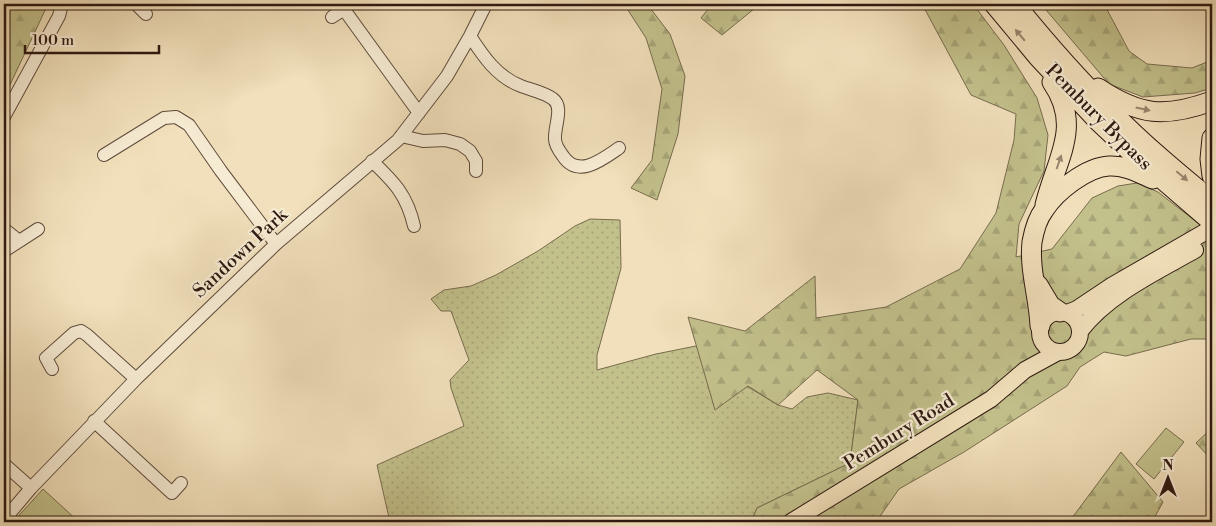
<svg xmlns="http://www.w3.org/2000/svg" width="1216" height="526" font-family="'Libre Bodoni',serif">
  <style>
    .grass { fill: url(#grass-dots); stroke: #786c4e }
    .forest { fill: url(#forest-firs); stroke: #786c4e }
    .park { fill: #c2c08b; stroke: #786c4e }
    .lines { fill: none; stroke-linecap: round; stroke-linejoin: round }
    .minor-casing { stroke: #5f4b3c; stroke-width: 14 }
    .major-casing { stroke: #2e1911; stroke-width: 18 }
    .highway-casing { stroke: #2e1911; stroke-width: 21 }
    .minor { stroke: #f6ebd3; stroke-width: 12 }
    .major { stroke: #f1e0bb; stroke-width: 16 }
    .highway { stroke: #f1e0bb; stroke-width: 19 }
    .oneway { fill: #99866e }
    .labels { text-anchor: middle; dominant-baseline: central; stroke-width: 4.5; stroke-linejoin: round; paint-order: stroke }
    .street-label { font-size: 19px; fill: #2e1911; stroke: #f6ebd3 }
  </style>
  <defs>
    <pattern id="grass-dots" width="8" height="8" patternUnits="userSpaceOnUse" patternTransform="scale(1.25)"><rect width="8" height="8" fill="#c2c08b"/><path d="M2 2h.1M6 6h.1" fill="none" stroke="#a7a477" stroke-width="1.8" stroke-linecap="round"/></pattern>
    <pattern id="forest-firs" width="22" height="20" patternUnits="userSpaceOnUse" patternTransform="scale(1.25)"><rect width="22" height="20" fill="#c2c08b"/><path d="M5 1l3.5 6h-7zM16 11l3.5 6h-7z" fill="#a7a477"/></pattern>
  </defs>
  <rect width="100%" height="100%" fill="#f1e0bb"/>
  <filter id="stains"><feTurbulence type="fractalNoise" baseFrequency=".004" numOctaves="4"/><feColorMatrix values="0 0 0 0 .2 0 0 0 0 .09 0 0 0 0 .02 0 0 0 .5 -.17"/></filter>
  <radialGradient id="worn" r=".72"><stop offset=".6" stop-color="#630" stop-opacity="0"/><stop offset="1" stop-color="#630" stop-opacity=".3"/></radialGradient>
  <path class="grass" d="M590,219L620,220L621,268L597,355V370L656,354L696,346L710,364L778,405L792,409L807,397L828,393L858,400L850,463L757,508L751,522H390L377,465L464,426L451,388L450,380L469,360L451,311H441L431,299L444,290L471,286L496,275L538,251L575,226Z"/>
  <path class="forest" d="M4,4H48L8,89L4,97Z
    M624,4H647L670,34L685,76L678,134L657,200L631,188L652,160L662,89L646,38Z
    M712,4H760L722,35L701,18Z
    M922,4H973L1004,45L1037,98L1048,135L1044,171L1019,224L1016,257L1052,249L1092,198L1118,186L1137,183L1158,192L1212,234V339H1191L1126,356L1104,352L1080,367L1067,386L964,452L899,489L876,522H751L757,508L850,463L858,400L817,370L778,405L748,386L715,410L688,317L745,331L815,276L816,318L886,307L960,269L996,213L1014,140L1016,114L971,95Z
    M1041,4H1104L1129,51L1147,64L1192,68L1212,60V88L1195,93L1143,97L1109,84Z
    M1212,428V460L1196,443Z
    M1121,452L1163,502L1152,522H1069Z"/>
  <path class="park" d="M1166,428L1184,442L1154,479L1136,464Z
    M43,489L79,522H13Z"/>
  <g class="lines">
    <defs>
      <path id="minor" d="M136,4L146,14
        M340,4L419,113
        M332,17L344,9
        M470,36C483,56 497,77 521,86C531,90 544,92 553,99C564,107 554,127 555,139C555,144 560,152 563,156C578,179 603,159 619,148
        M4,117L59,16L62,4
        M401,136L423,141L445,140L460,144L470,151L476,161V171
        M104,155L164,118L176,117L189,125L221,171L276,244
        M372,161C394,182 407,195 414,226
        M4,229L19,241
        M4,251L38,229
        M52,369L46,358L74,333L81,331L87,335L136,379
        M94,421L172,493L181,483
        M4,464L31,488
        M4,520L31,488L136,379L276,244L398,140L447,76L470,36L486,4"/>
      <path id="major" d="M1040 332a20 20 0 1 1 40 0a20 20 0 1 1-40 0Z
        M1067,313L1077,309L1113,285L1212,228
        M1080,331C1107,295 1156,272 1195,250
        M791,522L991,399L1025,370L1058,352"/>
      <path id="highway" d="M994,4L1038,57L1098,121L1133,154L1212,222
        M1015,4C1045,41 1077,78 1112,112C1143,144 1178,173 1212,201
        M1098,88C1140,116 1165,118 1212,101
        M1212,138L1210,159L1212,176
        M1045,205C1056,159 1083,127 1052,82
        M1038,285L1050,305L1060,312
        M1040,326C1039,298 1029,270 1032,242C1034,231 1037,219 1044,210C1056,191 1087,167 1109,166C1125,165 1139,173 1153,179"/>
    </defs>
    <use href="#minor" class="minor-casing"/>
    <use href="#major" class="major-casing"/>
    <use href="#highway" class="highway-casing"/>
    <use href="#minor" class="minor"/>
    <use href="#major" class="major"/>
    <use href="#highway" class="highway"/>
  </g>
  <defs><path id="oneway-solid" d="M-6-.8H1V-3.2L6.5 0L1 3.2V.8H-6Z" transform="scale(1.25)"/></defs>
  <g class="oneway">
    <use href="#oneway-solid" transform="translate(1020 35) rotate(-130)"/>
    <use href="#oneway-solid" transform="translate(1143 109) rotate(12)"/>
    <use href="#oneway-solid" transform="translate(1059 162) rotate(-71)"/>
    <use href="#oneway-solid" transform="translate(1182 176) rotate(40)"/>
  </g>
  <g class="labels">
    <g class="street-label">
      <text transform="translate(1099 117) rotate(45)">Pembury Bypass</text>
      <text transform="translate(240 253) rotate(-43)">Sandown Park</text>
      <text transform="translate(899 432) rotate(-32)">Pembury Road</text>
    </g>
  </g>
  <rect width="1216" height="526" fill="none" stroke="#f1e0bb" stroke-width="20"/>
  <rect x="5" y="5" width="1206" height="516" fill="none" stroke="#2e1911" stroke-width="2.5"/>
  <rect x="10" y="10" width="1196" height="506" fill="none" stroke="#2e1911"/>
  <g transform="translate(1168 478)" stroke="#f6ebd3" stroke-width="4" paint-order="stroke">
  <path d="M0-4L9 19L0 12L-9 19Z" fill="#2e1911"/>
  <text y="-8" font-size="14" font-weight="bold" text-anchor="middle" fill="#2e1911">N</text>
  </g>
  <path d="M25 45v8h134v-8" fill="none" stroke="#2e1911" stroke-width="2.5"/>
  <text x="32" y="45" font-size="15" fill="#2e1911" stroke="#f6ebd3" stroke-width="4" paint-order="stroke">100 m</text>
  <rect width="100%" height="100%" filter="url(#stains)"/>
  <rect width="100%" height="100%" fill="url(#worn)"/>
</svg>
